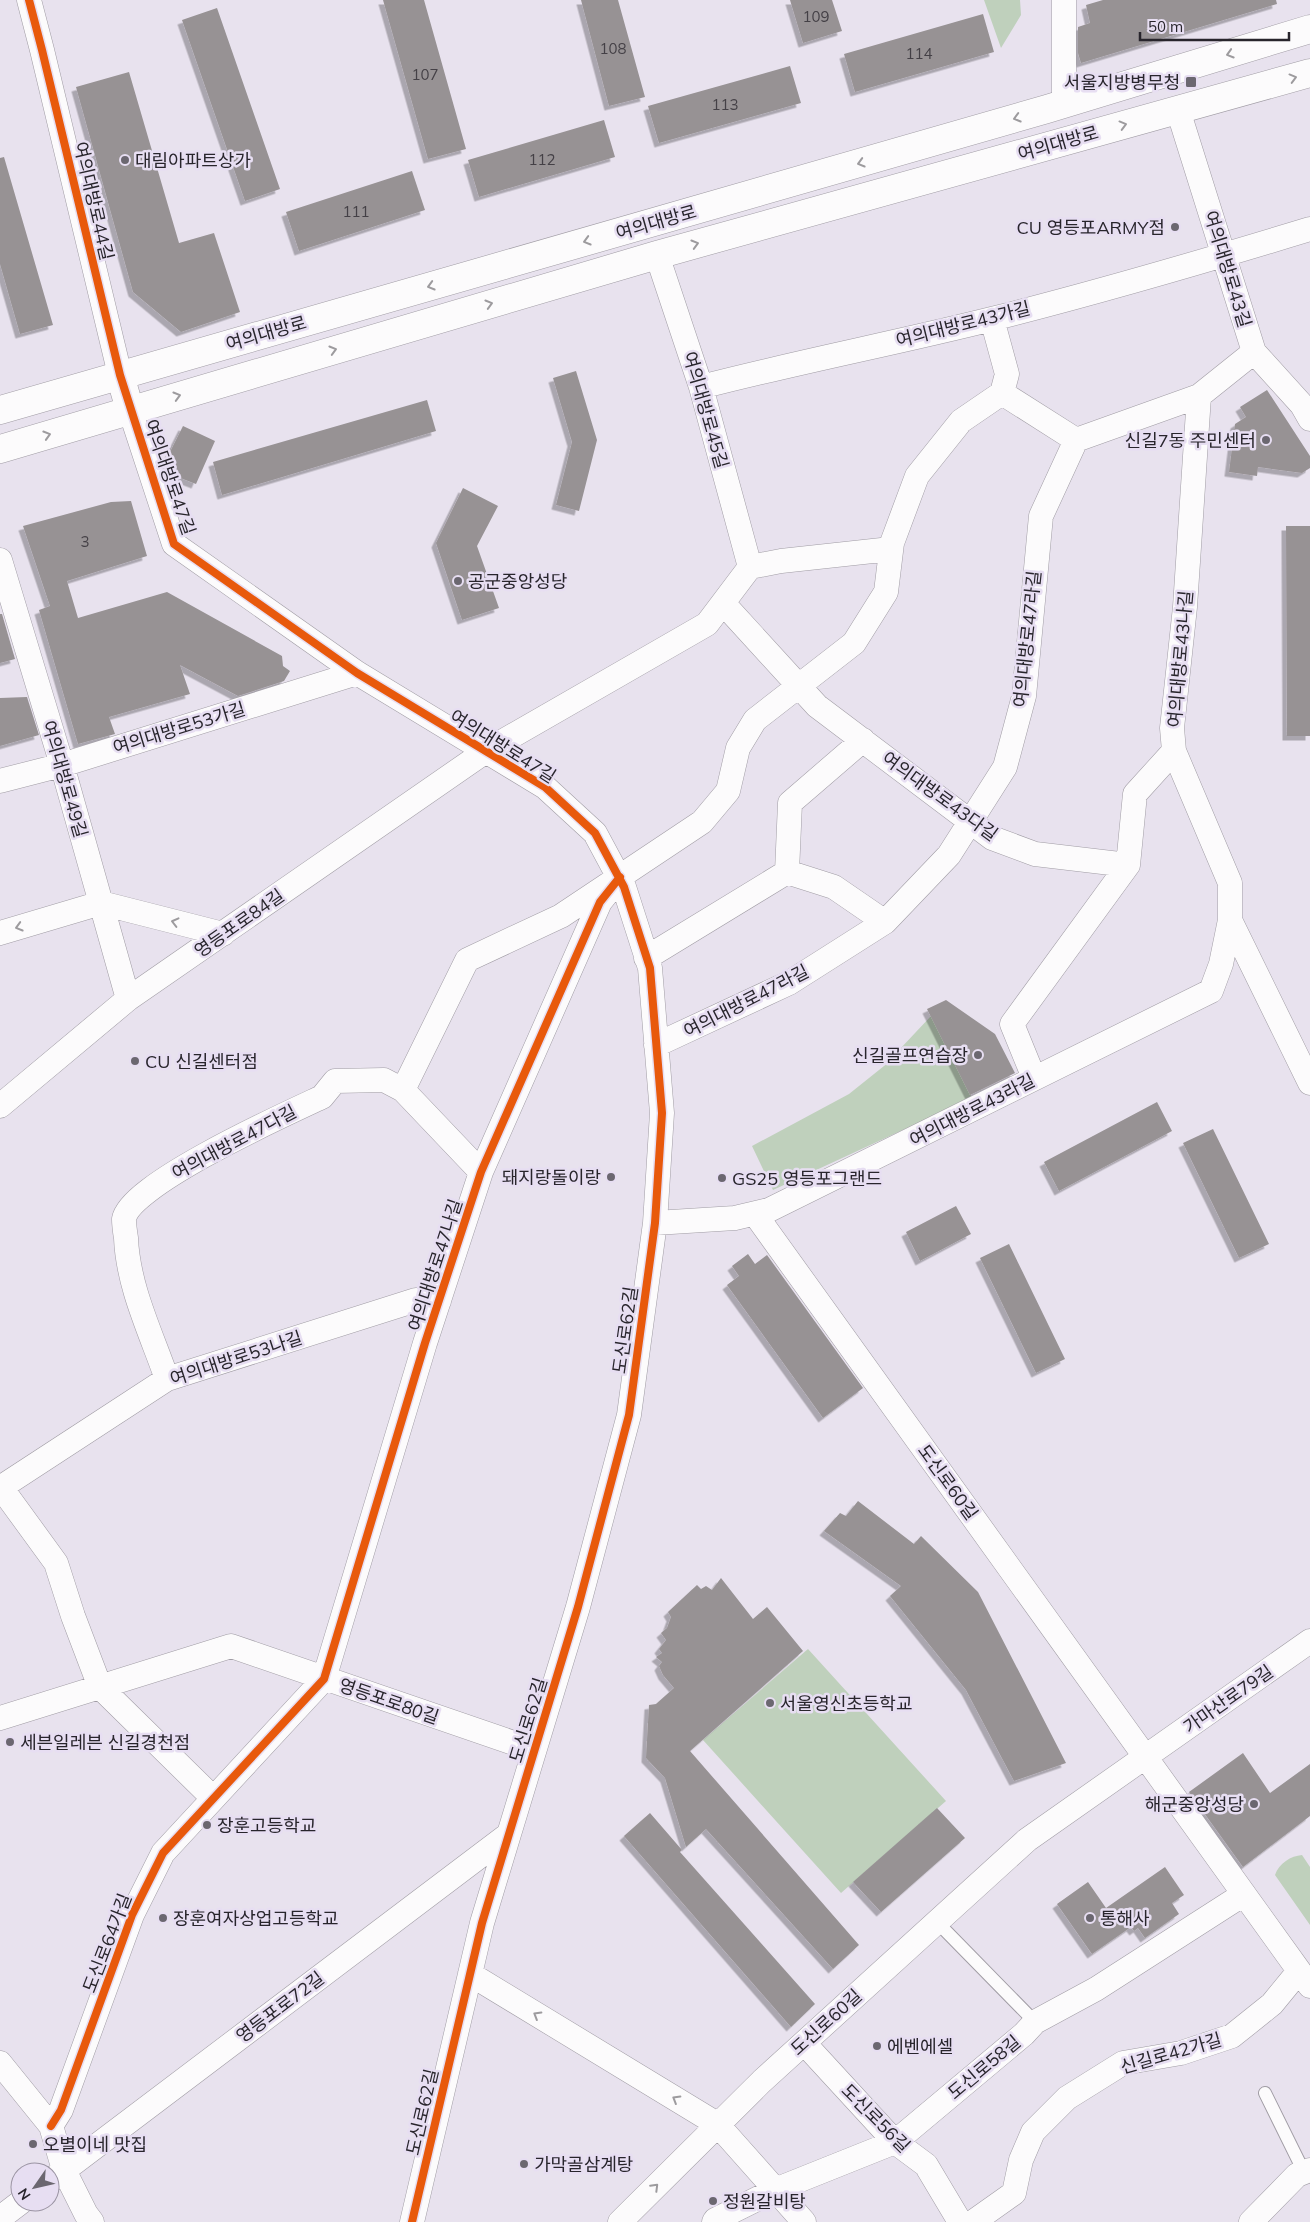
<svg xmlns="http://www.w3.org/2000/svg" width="1310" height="2222" font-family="Mulish,'Noto Sans KR',sans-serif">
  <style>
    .green { fill: #bfd0bc }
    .building { fill: #979294; filter: url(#shadow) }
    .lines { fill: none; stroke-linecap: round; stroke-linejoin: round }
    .service-casing { stroke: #a09ca4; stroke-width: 14 }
    .minor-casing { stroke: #a09ca4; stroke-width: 25 }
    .tertiary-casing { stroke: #a09ca4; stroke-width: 29 }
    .primary-casing { stroke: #a09ca4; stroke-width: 29 }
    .service { stroke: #fcfbfc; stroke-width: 12 }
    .minor { stroke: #fcfbfc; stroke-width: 24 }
    .tertiary { stroke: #fcfbfc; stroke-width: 28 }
    .primary { stroke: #fcfbfc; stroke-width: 28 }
    .cycleway-casing { stroke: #e7def2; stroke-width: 11 }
    .cycleway { stroke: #e8590c; stroke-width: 8 }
    .oneway { stroke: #9d9b9e }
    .poi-dot { fill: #6b6770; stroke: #e7def2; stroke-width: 2 }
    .labels { text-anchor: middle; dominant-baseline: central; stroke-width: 5; stroke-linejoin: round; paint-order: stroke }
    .number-label { font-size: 15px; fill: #444046 }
    .poi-label { font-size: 18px; fill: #28252c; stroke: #e7def2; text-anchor: start }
    .street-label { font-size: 18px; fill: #28252c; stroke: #e7def2 }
  </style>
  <defs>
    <filter id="shadow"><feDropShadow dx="-4.5" dy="4.5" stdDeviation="0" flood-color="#0004"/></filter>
  </defs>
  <rect width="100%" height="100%" fill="#e8e2ee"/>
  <path class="green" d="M984,0H1020L1021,15L1001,48Z
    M931,1016L972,1098L773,1190L752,1146L849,1094L884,1066Z
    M808,1649L946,1801L841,1893L703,1740Z
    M1302,1855L1310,1867V1925L1275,1875C1279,1863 1291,1856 1302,1855Z"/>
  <path class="building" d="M383,0H424L466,149L428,159Z
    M581,0H618L645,97L609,106Z
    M790,0H832L842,31L803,43Z
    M1103,0H1276L1277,4L1081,63L1078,53V27L1090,23L1086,5Z
    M217,8L280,189L245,201L182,20Z
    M983,14L994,52L855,92L844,54Z
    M790,66L801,103L659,143L648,106Z
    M129,72L179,243L214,233L240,312L181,332L133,292L76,87Z
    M604,120L615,157L479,197L468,160Z
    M4,157L53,325L20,334L0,264V158Z
    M412,171L425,210L299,251L286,212Z
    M576,371L597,440L579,511L556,505L572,442L553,378Z
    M1267,390L1310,456V468L1302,473L1258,467L1257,476L1229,472L1235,424L1246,417L1240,407Z
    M427,400L436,431L222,495L213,462Z
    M183,426L215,441L196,484L165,472L163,466Z
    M463,488L498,506L477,546L499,608L462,620L436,543Z
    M131,501L147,556L67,581L78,618L167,592L282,656L283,666L290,671L284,681L238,696L180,665L190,694L109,717L115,734L78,744L39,610L50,606L23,526L111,502Z
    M1286,526H1310V736H1287Z
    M0,614H2L15,659L0,663Z
    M27,697L39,735L0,746V698Z
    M946,1000L995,1034L1015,1073L970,1095L927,1009Z
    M1157,1102L1172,1131L1059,1191L1044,1162Z
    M1213,1129L1269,1244L1239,1258L1183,1143Z
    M956,1206L971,1234L920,1261L906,1232Z
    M1009,1244L1065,1359L1036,1373L980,1258Z
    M748,1254L755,1264L767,1255L863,1388L823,1418L727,1285L739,1276L732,1266Z
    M858,1501L914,1544L921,1536L978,1592L1066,1763L1014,1781L966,1690L890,1596L901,1586L824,1531L840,1513L846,1516Z
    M721,1578L753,1619L767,1607L803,1651L690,1751L859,1945L833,1969L706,1829L686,1847L665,1778L646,1758L649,1705L656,1704L674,1688L663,1675L659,1666L662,1662L656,1657L662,1653L659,1649L666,1640L661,1633L667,1628L671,1617L668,1612L697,1585L701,1589L706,1586L712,1590Z
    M1243,1753L1270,1793L1310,1764V1816L1243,1867L1189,1792Z
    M937,1808L965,1838L881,1912L853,1882Z
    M650,1813L682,1850L680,1852L815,2004L791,2027L624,1836Z
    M1165,1867L1184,1895L1172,1903L1179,1914L1145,1938L1138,1928L1134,1931L1131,1927L1092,1954L1057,1904L1088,1882L1106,1908Z"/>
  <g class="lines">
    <defs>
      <path id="service" d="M937,1922L1035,2022
        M1265,2093L1304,2172"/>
      <path id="minor" d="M29,0L42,50L120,375
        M1064,104V0
        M1178,110L1254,352L1302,405L1310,419
        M1254,352L1199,396L1185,607L1172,728L1174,751L1230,883V920L1310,1083
        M701,387C797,362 896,343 992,319C1099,292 1205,261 1310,229
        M1002,393L1076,440
        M130,410L174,544L357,673L545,787L595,833L624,887L650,968L662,1113L655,1223L629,1415L578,1607L482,1923L412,2222
        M0,560L62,765L128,999
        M750,567L781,561L891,549
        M723,603L817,706L992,838L1035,854L1128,865
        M0,781L62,765L357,673
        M787,872L790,803L863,740
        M787,872L834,887L885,922
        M0,933L101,903L223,934
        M646,958L787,872
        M656,1045L789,983L885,922L949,855L1005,767L1024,696L1041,516L1076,440L1199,396
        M1034,1078L1012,1024L1128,865L1135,794L1174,751
        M403,1090L467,960L561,916L702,822L728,791L738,748L755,720L854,643L886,592L892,543L917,476L961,421L1002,393L1007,374L992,319
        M0,1106L128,999L486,751L707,624L750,567L701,387L657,255
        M755,1214L1310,1986
        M655,1223L735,1218L769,1210L1211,991L1221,964L1230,920
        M167,1379C151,1333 128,1287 126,1238C125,1232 124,1224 124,1219C130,1184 288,1113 322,1097L335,1081L384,1080L403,1090L481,1172
        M0,1486L56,1563L73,1616L100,1687L213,1798
        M0,1488L167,1379L416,1300L439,1301
        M0,1718L231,1646L534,1750
        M470,1974L717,2124L804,2222
        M804,2043L895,2142L926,2165L960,2222
        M0,2063L51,2126L64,2170L86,2214L92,2222
        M51,2126L61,2110L132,1915L163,1853L324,1679L425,1343L481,1172L600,902L620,877
        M50,2181L509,1834
        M0,2218L21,2202
        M620,2222L762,2081L1027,1840L1310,1641
        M714,2222L715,2220L775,2190L895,2142L1024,2034L1035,2022L1096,1989L1244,1894
        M973,2222L1014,2193L1021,2160L1033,2132L1067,2098L1123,2063L1181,2053L1232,2036L1272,2004L1299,1971
        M1251,2222L1297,2175L1310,2170"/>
      <path id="tertiary" d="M120,375L130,410"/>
      <path id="primary" d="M0,410L1047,109L1310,29
        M0,449L657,255L1310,73"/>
    </defs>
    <use href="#service" class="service-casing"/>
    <use href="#minor" class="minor-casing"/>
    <use href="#tertiary" class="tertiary-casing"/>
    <use href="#primary" class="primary-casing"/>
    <use href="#service" class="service"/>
    <use href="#minor" class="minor"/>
    <use href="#tertiary" class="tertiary"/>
    <use href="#primary" class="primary"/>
    <defs>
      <path id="cycleway" d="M29,0L42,50L120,375L174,544L357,673L545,787L595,833L624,887L650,968L662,1113L655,1223L629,1415L578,1607L482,1923L412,2222
        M51,2126L61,2110L132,1915L163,1853L324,1679L425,1343L481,1172L600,902L620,877"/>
    </defs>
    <use href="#cycleway" class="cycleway-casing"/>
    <use href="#cycleway" class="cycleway"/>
  </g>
  <defs><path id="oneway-chevron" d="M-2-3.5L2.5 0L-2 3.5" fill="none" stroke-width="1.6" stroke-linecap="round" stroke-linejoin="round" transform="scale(1.25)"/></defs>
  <g class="oneway">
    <use href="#oneway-chevron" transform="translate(1230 54) rotate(163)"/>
    <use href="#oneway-chevron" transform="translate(1293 78) rotate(-15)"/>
    <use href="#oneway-chevron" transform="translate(1017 118) rotate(164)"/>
    <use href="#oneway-chevron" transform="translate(1123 125) rotate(-15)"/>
    <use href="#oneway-chevron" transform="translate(861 163) rotate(164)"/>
    <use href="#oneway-chevron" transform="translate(587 241) rotate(164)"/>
    <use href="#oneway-chevron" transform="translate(695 244) rotate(-16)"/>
    <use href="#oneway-chevron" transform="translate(431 286) rotate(164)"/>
    <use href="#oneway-chevron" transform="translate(489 304) rotate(-16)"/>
    <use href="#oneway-chevron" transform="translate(333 350) rotate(-16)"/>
    <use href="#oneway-chevron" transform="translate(177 396) rotate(-16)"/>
    <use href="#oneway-chevron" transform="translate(47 435) rotate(-17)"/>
    <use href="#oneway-chevron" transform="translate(175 922) rotate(-166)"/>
    <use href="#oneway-chevron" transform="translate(19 927) rotate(164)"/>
    <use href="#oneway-chevron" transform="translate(537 2015) rotate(-149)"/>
    <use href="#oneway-chevron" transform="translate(676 2099) rotate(-149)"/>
    <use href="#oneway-chevron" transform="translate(655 2187) rotate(-45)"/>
  </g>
  <g class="poi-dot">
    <rect x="1185" y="76" width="12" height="12" rx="2.5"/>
    <circle cx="125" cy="160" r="5"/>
    <circle cx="1175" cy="227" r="5"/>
    <circle cx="1266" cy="440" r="5"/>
    <circle cx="458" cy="581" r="5"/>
    <circle cx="978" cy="1055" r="5"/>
    <circle cx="135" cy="1061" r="5"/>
    <circle cx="611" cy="1177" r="5"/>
    <circle cx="722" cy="1178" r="5"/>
    <circle cx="770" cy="1703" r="5"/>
    <circle cx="10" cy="1742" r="5"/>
    <circle cx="1254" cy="1804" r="5"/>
    <circle cx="207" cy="1825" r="5"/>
    <circle cx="163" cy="1918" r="5"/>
    <circle cx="1090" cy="1918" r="5"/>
    <circle cx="877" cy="2046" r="5"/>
    <circle cx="33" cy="2144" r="5"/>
    <circle cx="524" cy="2164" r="5"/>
    <circle cx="713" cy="2201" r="5"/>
  </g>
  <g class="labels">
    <g class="number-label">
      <text x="816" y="16">109</text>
      <text x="613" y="48">108</text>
      <text x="919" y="53">114</text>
      <text x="425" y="74">107</text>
      <text x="725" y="104">113</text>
      <text x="542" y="159">112</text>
      <text x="356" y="211">111</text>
      <text x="85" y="541">3</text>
    </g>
    <g class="poi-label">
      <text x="1180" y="82" text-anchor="end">서울지방병무청</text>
      <text x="135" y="160">대림아파트상가</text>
      <text x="1165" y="227" text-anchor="end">CU 영등포ARMY점</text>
      <text x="1256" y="440" text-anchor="end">신길7동 주민센터</text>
      <text x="468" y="581">공군중앙성당</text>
      <text x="968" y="1055" text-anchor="end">신길골프연습장</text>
      <text x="145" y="1061">CU 신길센터점</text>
      <text x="601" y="1177" text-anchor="end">돼지랑돌이랑</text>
      <text x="732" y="1178">GS25 영등포그랜드</text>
      <text x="780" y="1703">서울영신초등학교</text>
      <text x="20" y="1742">세븐일레븐 신길경천점</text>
      <text x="1244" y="1804" text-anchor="end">해군중앙성당</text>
      <text x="217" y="1825">장훈고등학교</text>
      <text x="173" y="1918">장훈여자상업고등학교</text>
      <text x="1100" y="1918">통해사</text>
      <text x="887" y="2046">에벤에셀</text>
      <text x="43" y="2144">오별이네 맛집</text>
      <text x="534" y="2164">가막골삼계탕</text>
      <text x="723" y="2201">정원갈비탕</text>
    </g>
    <g class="street-label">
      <text transform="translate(1058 143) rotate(-16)">여의대방로</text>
      <text transform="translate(94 201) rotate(77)">여의대방로44길</text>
      <text transform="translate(656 222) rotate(-16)">여의대방로</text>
      <text transform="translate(1228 269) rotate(73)">여의대방로43길</text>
      <text transform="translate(963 324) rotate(-14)">여의대방로43가길</text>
      <text transform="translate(266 333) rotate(-16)">여의대방로</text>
      <text transform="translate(706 410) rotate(74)">여의대방로45길</text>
      <text transform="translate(170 477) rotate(71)">여의대방로47길</text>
      <text transform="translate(1027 639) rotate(-84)">여의대방로47라길</text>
      <text transform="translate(1180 659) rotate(-85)">여의대방로43나길</text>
      <text transform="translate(179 728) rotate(-17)">여의대방로53가길</text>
      <text transform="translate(503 746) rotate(32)">여의대방로47길</text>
      <text transform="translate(65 779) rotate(74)">여의대방로49길</text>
      <text transform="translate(940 796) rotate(36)">여의대방로43다길</text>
      <text transform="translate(239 923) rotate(-35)">영등포로84길</text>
      <text transform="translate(746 1001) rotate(-27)">여의대방로47라길</text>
      <text transform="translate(972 1110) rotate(-27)">여의대방로43라길</text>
      <text transform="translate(234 1142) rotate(-28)">여의대방로47다길</text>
      <text transform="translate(435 1265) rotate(-72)">여의대방로47나길</text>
      <text transform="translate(625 1330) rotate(-82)">도신로62길</text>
      <text transform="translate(236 1358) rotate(-18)">여의대방로53나길</text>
      <text transform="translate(948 1482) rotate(54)">도신로60길</text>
      <text transform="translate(1228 1699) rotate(-35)">가마산로79길</text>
      <text transform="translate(389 1701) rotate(19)">영등포로80길</text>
      <text transform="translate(528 1720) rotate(-73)">도신로62길</text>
      <text transform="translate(107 1943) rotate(-69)">도신로64가길</text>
      <text transform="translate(280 2007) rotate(-37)">영등포로72길</text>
      <text transform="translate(826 2022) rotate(-42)">도신로60길</text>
      <text transform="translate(1171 2053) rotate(-16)">신길로42가길</text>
      <text transform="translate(984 2067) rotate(-40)">도신로58길</text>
      <text transform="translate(422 2112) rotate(-77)">도신로62길</text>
      <text transform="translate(876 2118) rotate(45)">도신로56길</text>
    </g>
  </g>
  <g transform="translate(35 2187) rotate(236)"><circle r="24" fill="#e7def2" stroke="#9b94a3"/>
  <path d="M0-4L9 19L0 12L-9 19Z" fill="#6b6770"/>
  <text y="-8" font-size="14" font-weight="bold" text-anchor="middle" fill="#28252c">N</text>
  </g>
  <path d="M1140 32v8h149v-8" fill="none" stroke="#28252c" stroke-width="2.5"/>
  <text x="1148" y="32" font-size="15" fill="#28252c" stroke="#e7def2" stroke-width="4" paint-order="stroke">50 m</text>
</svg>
